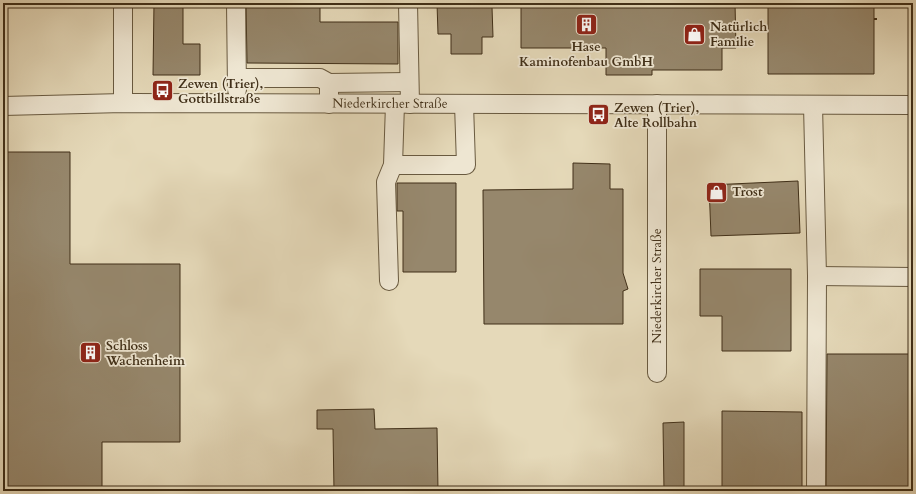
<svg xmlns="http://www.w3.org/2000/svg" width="916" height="494" font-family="Cardo,serif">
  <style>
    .building { fill: #96876c; stroke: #402f18 }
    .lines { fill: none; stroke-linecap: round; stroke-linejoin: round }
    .minor-casing { stroke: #695a40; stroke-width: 20 }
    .path { stroke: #402f18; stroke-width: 2; stroke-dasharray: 3 2; stroke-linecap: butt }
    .minor { stroke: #eee6d2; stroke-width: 18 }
    .labels { text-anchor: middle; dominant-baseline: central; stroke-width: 3.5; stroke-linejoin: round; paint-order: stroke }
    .poi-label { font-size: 13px; font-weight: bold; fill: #402f18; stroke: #eee6d2; text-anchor: start }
    .street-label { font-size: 13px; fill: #402f18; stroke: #eee6d2 }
  </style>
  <rect width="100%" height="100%" fill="#e5d9b9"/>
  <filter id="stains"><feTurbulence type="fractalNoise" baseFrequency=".005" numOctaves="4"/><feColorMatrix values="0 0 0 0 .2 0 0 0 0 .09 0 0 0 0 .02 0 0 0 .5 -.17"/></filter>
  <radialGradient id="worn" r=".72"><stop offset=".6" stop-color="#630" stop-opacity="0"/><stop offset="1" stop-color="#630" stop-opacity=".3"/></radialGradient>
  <path class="building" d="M154,3H183V44H200V75H153Z
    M246,3H320V22H398V64L247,63Z
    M437,3H473V7H492L493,37H482V54H451V34H438Z
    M521,3H735L736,48H722V70H652V75H606V48H521Z
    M768,3H874V74H768Z
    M3,152H70V264H180V442H102V491H3Z
    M573,163L610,164V189H623V273L628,289L623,291V324H484L483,190L573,189Z
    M798,181L800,233L711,236L709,185Z
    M397,183H456V272H403V211H397Z
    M700,269H791V351H722V316H700Z
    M827,354H913V491H826Z
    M374,409L375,429L437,428L438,491H334L333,429H317V410Z
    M722,411L802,412V491H722Z
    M684,422V491H664L663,423Z"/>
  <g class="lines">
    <defs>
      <g id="minor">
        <path d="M123,3V103"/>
        <path d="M236,3L237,90"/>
        <path d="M408,3L410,104"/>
        <path d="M237,78H320L329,83V104"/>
        <path d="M329,83L409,82"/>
        <path d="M657,104V373"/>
        <path d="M813,105L817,276L816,491"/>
        <path id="s1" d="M3,106L123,103L913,105"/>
        <path d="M393,165H466L464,104"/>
        <path d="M817,276L913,277"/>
        <path d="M389,281L386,182L393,165L395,104"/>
      </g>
    </defs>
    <use href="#minor" class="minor-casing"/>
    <path class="path" d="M874,19H878"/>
    <use href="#minor" class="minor"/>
  </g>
  <defs>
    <symbol id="building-square" viewBox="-11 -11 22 22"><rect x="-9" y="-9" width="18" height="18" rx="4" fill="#8f2418" stroke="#eee6d2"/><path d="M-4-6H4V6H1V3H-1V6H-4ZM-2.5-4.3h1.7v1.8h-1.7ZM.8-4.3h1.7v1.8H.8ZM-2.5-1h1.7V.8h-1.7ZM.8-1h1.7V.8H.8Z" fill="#fff"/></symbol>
    <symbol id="shop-square" viewBox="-11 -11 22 22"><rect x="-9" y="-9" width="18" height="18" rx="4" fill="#8f2418" stroke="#eee6d2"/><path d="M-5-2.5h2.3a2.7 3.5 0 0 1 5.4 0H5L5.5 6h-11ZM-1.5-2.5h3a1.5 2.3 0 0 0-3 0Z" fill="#fff"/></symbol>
    <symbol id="bus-square" viewBox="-11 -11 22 22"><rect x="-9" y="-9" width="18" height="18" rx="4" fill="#8f2418" stroke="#eee6d2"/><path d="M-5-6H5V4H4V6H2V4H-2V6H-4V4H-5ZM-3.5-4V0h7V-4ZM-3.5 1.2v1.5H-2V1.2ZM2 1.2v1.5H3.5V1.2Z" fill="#fff"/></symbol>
  </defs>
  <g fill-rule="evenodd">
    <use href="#building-square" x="574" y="12" width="25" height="25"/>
    <use href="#shop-square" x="682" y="22" width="25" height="25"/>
    <use href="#bus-square" x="150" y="78" width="25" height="25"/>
    <use href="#bus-square" x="586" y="102" width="25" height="25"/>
    <use href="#shop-square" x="704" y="180" width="25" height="25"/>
    <use href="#building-square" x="78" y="340" width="25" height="25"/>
  </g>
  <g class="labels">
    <g class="poi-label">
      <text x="710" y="27">Natürlich<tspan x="710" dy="15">Familie</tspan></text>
      <text x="586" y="47" text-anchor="middle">Hase<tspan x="586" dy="15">Kaminofenbau GmbH</tspan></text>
      <text x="178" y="84">Zewen (Trier),<tspan x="178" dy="15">Gottbillstraße</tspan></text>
      <text x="614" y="108">Zewen (Trier),<tspan x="614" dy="15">Alte Rollbahn</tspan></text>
      <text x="732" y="192">Trost</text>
      <text x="106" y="346">Schloss<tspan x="106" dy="15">Wachenheim</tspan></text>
    </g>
    <g class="street-label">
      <text stroke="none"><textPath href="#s1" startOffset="387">Niederkircher Straße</textPath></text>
      <text transform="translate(657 286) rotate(-90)">Niederkircher Straße</text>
    </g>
  </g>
  <rect width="916" height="494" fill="none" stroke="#e5d9b9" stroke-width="16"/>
  <rect x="4" y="4" width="908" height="486" fill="none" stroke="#402f18" stroke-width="2"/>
  <rect x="8" y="8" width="900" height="478" fill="none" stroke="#402f18"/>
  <rect width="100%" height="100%" filter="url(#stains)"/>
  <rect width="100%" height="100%" fill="url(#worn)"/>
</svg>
